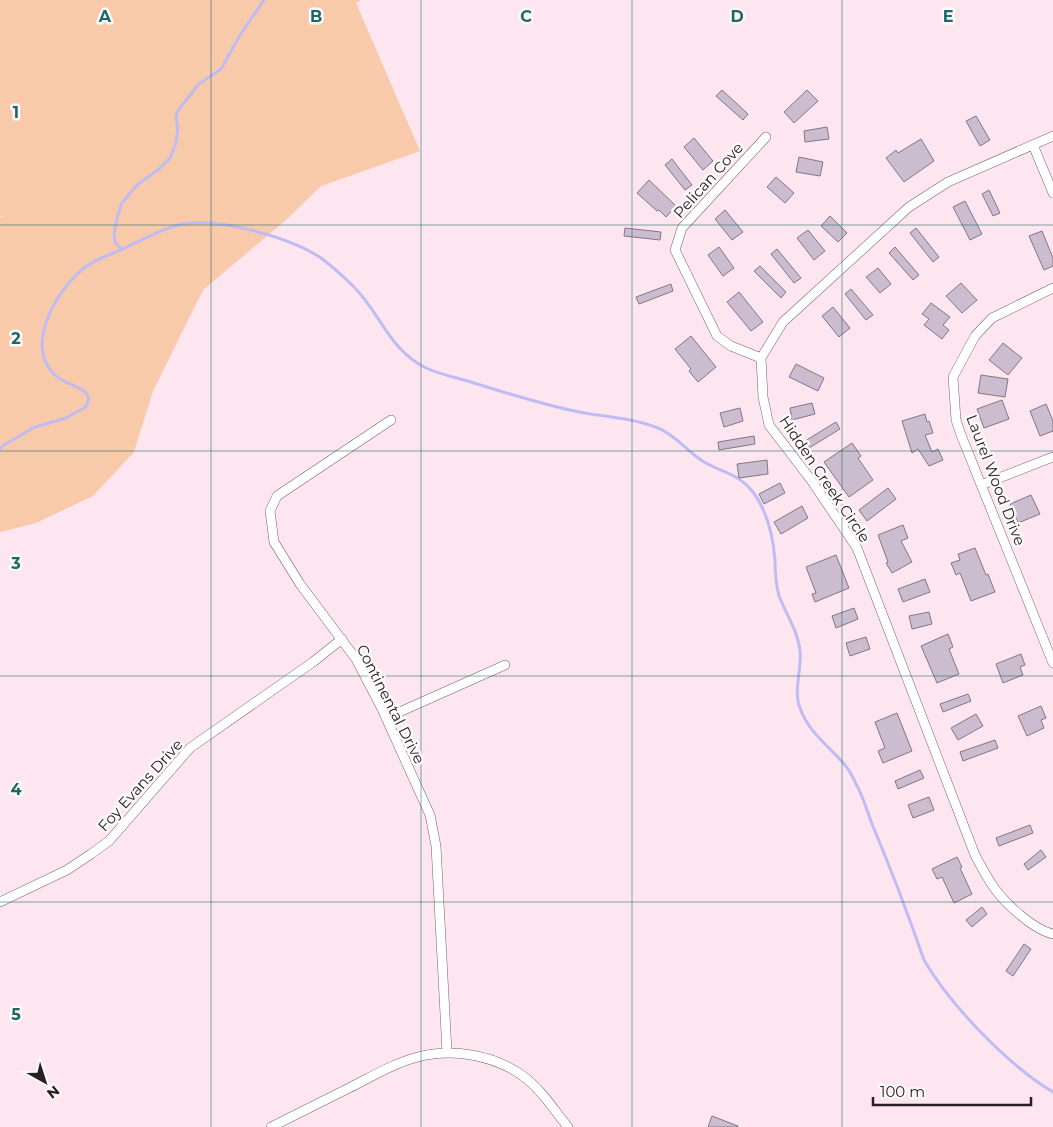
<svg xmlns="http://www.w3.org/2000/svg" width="1053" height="1127" font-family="Montserrat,sans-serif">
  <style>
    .green { fill: #f8caaa }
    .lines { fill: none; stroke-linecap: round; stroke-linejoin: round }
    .stream { stroke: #bfbcf3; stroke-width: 3 }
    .building { fill: #cbbdcf; stroke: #827686 }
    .street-casing { stroke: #76636b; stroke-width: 10 }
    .street { stroke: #fff; stroke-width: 9 }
    .grid { fill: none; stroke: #1c6864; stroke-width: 1; stroke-opacity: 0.55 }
    .labels { text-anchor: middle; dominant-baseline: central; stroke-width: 5; stroke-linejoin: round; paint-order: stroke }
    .street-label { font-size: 15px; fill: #282023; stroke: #fef9fb }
    .grid-label { font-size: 16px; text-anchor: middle; font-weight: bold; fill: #1c6864; stroke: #fef9fb; stroke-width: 5; stroke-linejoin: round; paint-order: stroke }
  </style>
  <rect width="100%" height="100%" fill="#fde6ef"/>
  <path class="green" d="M0,0H361L356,3L420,151L321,186L286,220L203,290L153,391L134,452L93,496L36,523L0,532V217H4L0,216Z"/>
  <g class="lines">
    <path class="stream" d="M122,250L115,242L114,234L117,218L122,203L137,185L159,169L170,158L176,143L178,128L176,116L179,109L199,84L221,69L240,35L264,0
      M0,449L4,445L35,427L66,418L86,407C88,401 90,399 86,393C82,387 64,384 55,375C25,346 54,297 78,273C93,259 111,255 129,246C146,238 164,228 182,224C218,217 292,238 321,258C333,267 344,277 354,287C381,314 389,350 426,368C441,375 459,378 474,383C509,394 544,405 579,412C606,417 633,418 658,428C676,435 687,452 704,462C723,473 738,473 753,492C768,512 773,536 775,560C775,572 776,585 779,596C786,614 798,631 800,651C802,669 793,691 800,708C808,732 830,747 845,765C849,770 853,777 856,784C863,796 867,811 872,824C891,869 908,914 924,960C950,1005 1008,1065 1053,1092"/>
  </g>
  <path class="building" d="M722,90L748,114L743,120L716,96Z
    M807,90L818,101L794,123L784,112Z
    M976,116L990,140L980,146L966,121Z
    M827,127L829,139L805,142L804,131Z
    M694,138L713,161L703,170L684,147Z
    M921,139L934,161L904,182L886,158L896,150L898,153Z
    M799,157L823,162L820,176L796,172Z
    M672,159L692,185L685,190L665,165Z
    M776,177L794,193L785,203L767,187Z
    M649,180L676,206L666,217L659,210L657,211L637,193Z
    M989,190L1000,213L993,216L982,194Z
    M965,201L982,234L970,240L953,207Z
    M725,210L743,232L732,240L715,219Z
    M830,216L847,233L838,242L821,226Z
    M625,228L661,232L660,240L624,236Z
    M916,228L939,257L933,262L910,233Z
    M808,230L825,251L814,260L797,238Z
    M1042,231L1053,258V266L1044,270L1029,236Z
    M719,247L734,268L723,276L708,255Z
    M895,247L919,275L913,280L889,253Z
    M777,249L801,278L794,283L771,254Z
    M760,266L786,292L781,298L754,271Z
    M878,268L891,284L880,293L866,277Z
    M961,283L977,300L962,313L946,296Z
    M671,284L673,291L639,304L636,297Z
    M851,289L873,315L866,320L845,294Z
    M739,292L763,322L751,331L727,302Z
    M931,303L950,317L943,325L949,330L942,339L924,325L929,319L922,314Z
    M833,307L850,328L839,337L822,316Z
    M691,336L716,367L698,382L689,371L691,369L675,349Z
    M1003,343L1022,358L1008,375L989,360Z
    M796,364L824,378L818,391L789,377Z
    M981,375L1008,379L1005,397L978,393Z
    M1002,400L1009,419L984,428L977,409Z
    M812,403L815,414L792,420L790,408Z
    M1046,404L1053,421V431L1040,436L1030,411Z
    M740,408L743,421L724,427L720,413Z
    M925,414L927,422L929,421L933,433L925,435L932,452L938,449L943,460L929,466L918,449L912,453L902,421Z
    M836,422L840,429L809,448L805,441Z
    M754,436L755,444L719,450L718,442Z
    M852,443L861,456L858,458L873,480L849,497L824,462Z
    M767,460L768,474L739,478L737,464Z
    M780,483L785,493L764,504L759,494Z
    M888,488L896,499L867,521L859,510Z
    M1031,495L1040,514L1018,523L1010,504Z
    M802,506L808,518L781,534L774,522Z
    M903,525L908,538L901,541L912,562L892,573L886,563L888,562L878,535Z
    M975,548L986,575L988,574L995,592L971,601L960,573L956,575L951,563L960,560L958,554Z
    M836,555L849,588L815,602L812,594L816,593L806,567Z
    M925,579L930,592L903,602L898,589Z
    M854,608L858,619L836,628L832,616Z
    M929,612L932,624L912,629L909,616Z
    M948,634L953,647L949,649L959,674L937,683L921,646Z
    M866,637L870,649L850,656L846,643Z
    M1021,654L1025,665L1020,667L1023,675L1003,683L996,664Z
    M968,694L971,701L943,712L940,704Z
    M1041,706L1046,718L1041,720L1044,728L1027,736L1018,716Z
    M897,713L912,751L883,763L878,751L885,748L875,722Z
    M976,714L983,726L958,740L951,728Z
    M995,740L998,748L963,761L960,752Z
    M920,770L924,778L898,789L895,781Z
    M929,797L934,810L913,818L908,805Z
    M1030,825L1033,833L999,846L996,838Z
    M1041,850L1046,857L1028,870L1024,864Z
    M957,857L962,867L960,868L972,894L954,903L942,877L937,879L932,869Z
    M982,907L987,914L972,927L966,920Z
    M1024,944L1031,949L1013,976L1006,971Z
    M712,1116L738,1126V1127H708Z"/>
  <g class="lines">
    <defs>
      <path id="street" d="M1053,136L948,182L909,207L783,322L761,358L763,397L769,425L811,480L857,548L975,855C981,866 987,878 995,889C1006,904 1034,930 1053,934
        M1033,145L1053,193
        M1053,288L992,318L975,336L953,377L956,420L961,435L1053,663
        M761,358L731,346L717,336L675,250L682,228L766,137
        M391,420L277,496L270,511L274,542L300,584L356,659L382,709L430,815L436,846L447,1052
        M981,485L1053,457
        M386,718L505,665
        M0,902L67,870L91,854L109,841L190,748L313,662L342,639
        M271,1127C297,1114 323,1101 349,1088C371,1077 394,1063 418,1057C453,1048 494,1055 523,1076C541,1089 554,1110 568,1127"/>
    </defs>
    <use href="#street" class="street-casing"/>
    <use href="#street" class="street"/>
  </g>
  <path class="grid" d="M211,0V1127M421,0V1127M632,0V1127M842,0V1127M0,225H1053M0,451H1053M0,676H1053M0,902H1053"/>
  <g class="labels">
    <g class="street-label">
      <text transform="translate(708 180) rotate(-48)">Pelican Cove</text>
      <text transform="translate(825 479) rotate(56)">Hidden Creek Circle</text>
      <text transform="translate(996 480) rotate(69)">Laurel Wood Drive</text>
      <text transform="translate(391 704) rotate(63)">Continental Drive</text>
      <text transform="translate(140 785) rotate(-48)">Foy Evans Drive</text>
    </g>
  </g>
  <g class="grid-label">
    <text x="105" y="22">A</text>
    <text x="316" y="22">B</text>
    <text x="526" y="22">C</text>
    <text x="737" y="22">D</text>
    <text x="948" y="22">E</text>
    <text x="16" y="118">1</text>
    <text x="16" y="344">2</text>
    <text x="16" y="569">3</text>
    <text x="16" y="795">4</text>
    <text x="16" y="1020">5</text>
  </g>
  <g transform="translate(45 1082) rotate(141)" stroke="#fef9fb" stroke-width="4" paint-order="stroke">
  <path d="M0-4L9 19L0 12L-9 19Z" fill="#282023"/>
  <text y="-8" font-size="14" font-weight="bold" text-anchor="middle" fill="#282023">N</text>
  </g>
  <path d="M873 1097v8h158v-8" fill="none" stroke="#282023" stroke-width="2.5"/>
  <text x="880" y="1097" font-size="15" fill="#282023" stroke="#fef9fb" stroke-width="4" paint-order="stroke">100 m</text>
</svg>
